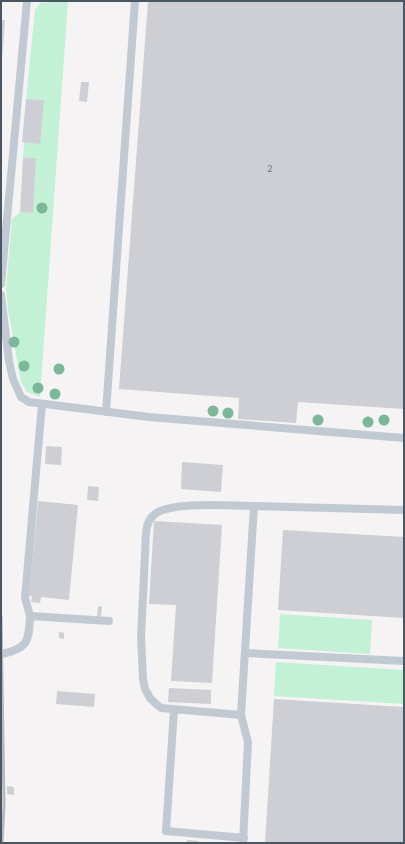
<svg xmlns="http://www.w3.org/2000/svg" width="405" height="844" font-family="'IBM Plex Sans',sans-serif">
  <style>
    .green { fill: #c3f1d5 }
    .building { fill: #cdcfd5 }
    .lines { fill: none; stroke-linecap: round; stroke-linejoin: round }
    .lane { stroke: #c1cad2; stroke-width: 8 }
    .rail { stroke: #b5b8bd; stroke-width: 3 }
    .tree { fill: #7bb799 }
    .labels { text-anchor: middle; dominant-baseline: central; stroke-width: 4; stroke-linejoin: round; paint-order: stroke }
    .number-label { font-size: 9px; fill: #6b747e }
  </style>
  <rect width="100%" height="100%" fill="#f5f3f3"/>
  <path class="green" d="M47,1H68L40,397L27,392L21,382L8,310L6,289L12,219L20,212L33,213L36,159L23,158L24,142L44,100L26,99L35,10L41,2L47,3Z
    M280,614L372,620L370,654L278,648Z
    M276,662L404,670V704L274,696Z"/>
  <path class="building" d="M148,1H404V409L298,402L296,423L238,419L239,398L119,389Z
    M1,20H5L2,61H1Z
    M81,82H89L87,102L79,101Z
    M26,99L44,100L40,144L22,142Z
    M23,158H36L33,213L20,212Z
    M46,446L62,447L61,465L45,464Z
    M182,462L223,465L221,492L181,489Z
    M88,486L99,487L98,501L87,500Z
    M38,501L78,505L69,600L41,597L40,603L31,602L32,596H29Z
    M154,521L222,525L212,683L171,681L176,605L149,604Z
    M283,530L404,537V618L278,610Z
    M98,606L102,607L101,617L97,616Z
    M59,632L64,633V639L59,638Z
    M169,688L211,690V704L168,702Z
    M57,691L95,694L94,707L56,704Z
    M274,699L404,707V843H265Z
    M7,786L14,787V795L7,794Z
    M187,840L199,841V843H187Z"/>
  <g class="lines">
    <path class="lane" d="M1,284L27,1
      M1,295L9,361L13,379L21,397L29,402L149,417L404,438
      M42,404L25,598L30,616L109,621
      M106,412L135,1
      M245,653L404,661
      M1,654C28,649 29,641 30,616
      M174,710L166,831L244,838
      M241,715L161,708L155,703L150,698L145,689L143,679L141,637L146,533C147,526 148,519 155,514C172,501 231,506 254,506
      M243,843L248,742L241,715L254,506L404,510"/>
    <path class="rail" d="M1,616L4,806L2,843"/>
  </g>
  <g class="tree">
    <circle cx="42" cy="208" r="5.5"/>
    <circle cx="14" cy="342" r="5.5"/>
    <circle cx="24" cy="366" r="5.5"/>
    <circle cx="59" cy="369" r="5.5"/>
    <circle cx="38" cy="388" r="5.5"/>
    <circle cx="55" cy="394" r="5.5"/>
    <circle cx="213" cy="411" r="5.5"/>
    <circle cx="228" cy="413" r="5.5"/>
    <circle cx="318" cy="420" r="5.5"/>
    <circle cx="384" cy="420" r="5.5"/>
    <circle cx="368" cy="422" r="5.5"/>
  </g>
  <g class="labels">
    <g class="number-label">
      <text x="270" y="168">2</text>
    </g>
  </g>
  <rect width="405" height="844" fill="none" stroke="#4a5661" stroke-width="4"/>
</svg>
